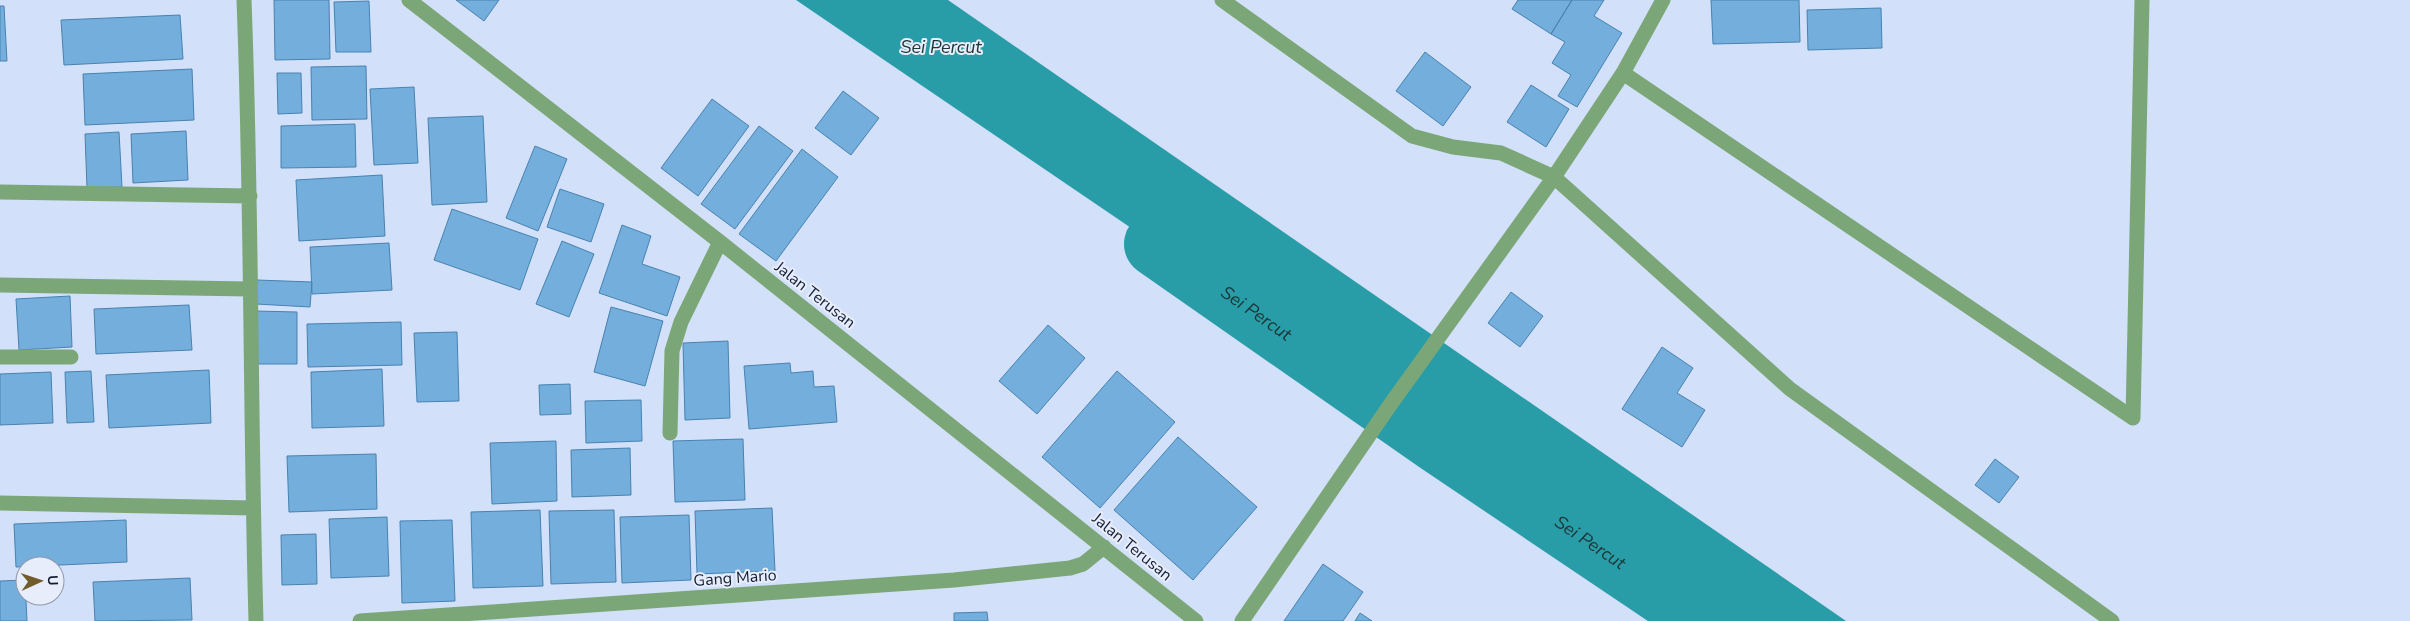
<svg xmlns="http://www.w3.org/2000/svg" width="2410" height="621" font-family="'Nunito Sans',sans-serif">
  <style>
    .water { fill: #299da7 }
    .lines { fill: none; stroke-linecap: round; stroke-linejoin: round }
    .river { stroke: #299da7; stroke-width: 66 }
    .building { fill: #73aedd; stroke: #4882af }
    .minor { stroke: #7ba778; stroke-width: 15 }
    .labels { text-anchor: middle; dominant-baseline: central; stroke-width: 4; stroke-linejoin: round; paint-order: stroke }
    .street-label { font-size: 16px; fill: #121d33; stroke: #e7edfa }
    .water-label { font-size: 18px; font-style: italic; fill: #1d3537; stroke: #e7edfa }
  </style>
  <rect width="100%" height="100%" fill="#d3e0f9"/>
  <path class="water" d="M796,0H948L1846,621H1709Z"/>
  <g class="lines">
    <path class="river" id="s1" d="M1157,244L1438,440L1707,621"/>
  </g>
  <path class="building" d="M274,0H329L330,59L275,60Z
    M456,0H499L484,21Z
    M1518,0H1572L1551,34L1512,9Z
    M1572,0H1604L1594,16L1622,33L1577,107L1558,96L1571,75L1552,63L1565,42L1551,34Z
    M1711,0H1799L1800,42L1713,44Z
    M369,1L371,52H336L334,2Z
    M0,6H4L7,61H0Z
    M1881,8L1882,48L1808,50L1807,10Z
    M180,15L183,59L64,65L61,20Z
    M1425,52L1471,87L1443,126L1396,91Z
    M366,66L367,119L312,120L311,67Z
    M192,69L194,120L85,125L83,74Z
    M277,73H301L302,113L278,114Z
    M1531,85L1569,109L1546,147L1507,122Z
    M414,87L418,163L374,165L370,89Z
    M843,91L879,118L851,155L815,128Z
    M712,99L749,126L698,196L661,168Z
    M483,116L487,202L432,205L428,118Z
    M355,124L356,167L281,168V126Z
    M759,126L793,151L735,229L701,204Z
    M186,131L188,180L133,183L131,134Z
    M119,132L122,187L87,188L85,134Z
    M535,146L567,159L538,231L506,218Z
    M802,149L838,177L776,261L739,234Z
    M382,175L385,236L299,241L296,180Z
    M560,189L604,204L591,242L547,227Z
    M452,209L538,239L520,290L434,260Z
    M622,225L651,236L642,264L680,277L667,316L599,293Z
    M562,241L594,254L569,317L536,304Z
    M389,243L392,290L312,294L310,247Z
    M257,280L312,282L310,307L256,304Z
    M1511,292L1543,316L1520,347L1488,323Z
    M70,296L72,347L19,350L16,299Z
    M189,305L192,350L96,354L94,309Z
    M611,307L663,321L645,386L594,372Z
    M255,311L297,312V364H255Z
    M401,322L402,365L308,367L307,324Z
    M1048,325L1085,358L1037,414L999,381Z
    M457,332L459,401L417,402L414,333Z
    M728,341L730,418L685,420L683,343Z
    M1662,347L1693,368L1677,393L1705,410L1682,447L1622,409Z
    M790,363L791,373L813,371L814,387L834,386L837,422L749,429L744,366Z
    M382,369L384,426L312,428L311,372Z
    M209,370L211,423L109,428L106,375Z
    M91,371L94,422L67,423L65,372Z
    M1117,371L1175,422L1100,508L1042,457Z
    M51,372L53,423L0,425V374Z
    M570,384L571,414L540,415L539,385Z
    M641,400L642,441L586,443L585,401Z
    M1178,437L1257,507L1193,580L1114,510Z
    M743,439L745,500L675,502L673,441Z
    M556,441L557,501L492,504L490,443Z
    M630,448L631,495L572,497L571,450Z
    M376,454L377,509L289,512L287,456Z
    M1995,459L2019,477L1999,503L1975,485Z
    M772,508L775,571L697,574L695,511Z
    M540,510L543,586L473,588L471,512Z
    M614,510L616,582L551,584L549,511Z
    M689,515L691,580L622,583L620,517Z
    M387,517L389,576L331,578L329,519Z
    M126,520L127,562L16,567L14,524Z
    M452,520L455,601L402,603L400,521Z
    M316,534L317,584L282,585L281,535Z
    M1323,564L1363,592L1343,621H1284Z
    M190,578L192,620L95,621L93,582Z
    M25,580L27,621H0V581Z
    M987,612L988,621H954V613Z
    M1360,613L1372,621H1355Z"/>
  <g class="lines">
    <path class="minor" d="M244,0C252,207 250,414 256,621
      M409,0L720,242L1196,621
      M1222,0L1412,136L1453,147L1501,153L1554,177L1790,389L2112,621
      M1623,73L2133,418
      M0,192L250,196
      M0,285L250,289
      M0,357H71
      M2133,418L2142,0
      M670,433L672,351L681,322L720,242
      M0,503L253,508
      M360,621L954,580L1070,568L1083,564L1104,547
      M1242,621L1390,405L1554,177L1623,73L1663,0"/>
  </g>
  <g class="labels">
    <g class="street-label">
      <text transform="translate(815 295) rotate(38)">Jalan Terusan</text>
      <text transform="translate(1132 547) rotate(39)">Jalan Terusan</text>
      <text transform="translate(735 578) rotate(-4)">Gang Mario</text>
    </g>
    <g class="water-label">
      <text x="941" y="47">Sei Percut</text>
      <text stroke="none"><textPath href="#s1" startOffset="121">Sei Percut</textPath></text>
      <text stroke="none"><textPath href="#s1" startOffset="526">Sei Percut</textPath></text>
    </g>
  </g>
  <g transform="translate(40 581) rotate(87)"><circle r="24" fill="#e7edfa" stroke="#929aaa"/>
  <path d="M0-4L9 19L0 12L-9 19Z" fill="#735c2c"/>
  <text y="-8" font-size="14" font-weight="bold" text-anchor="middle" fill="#121d33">U</text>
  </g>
</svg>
